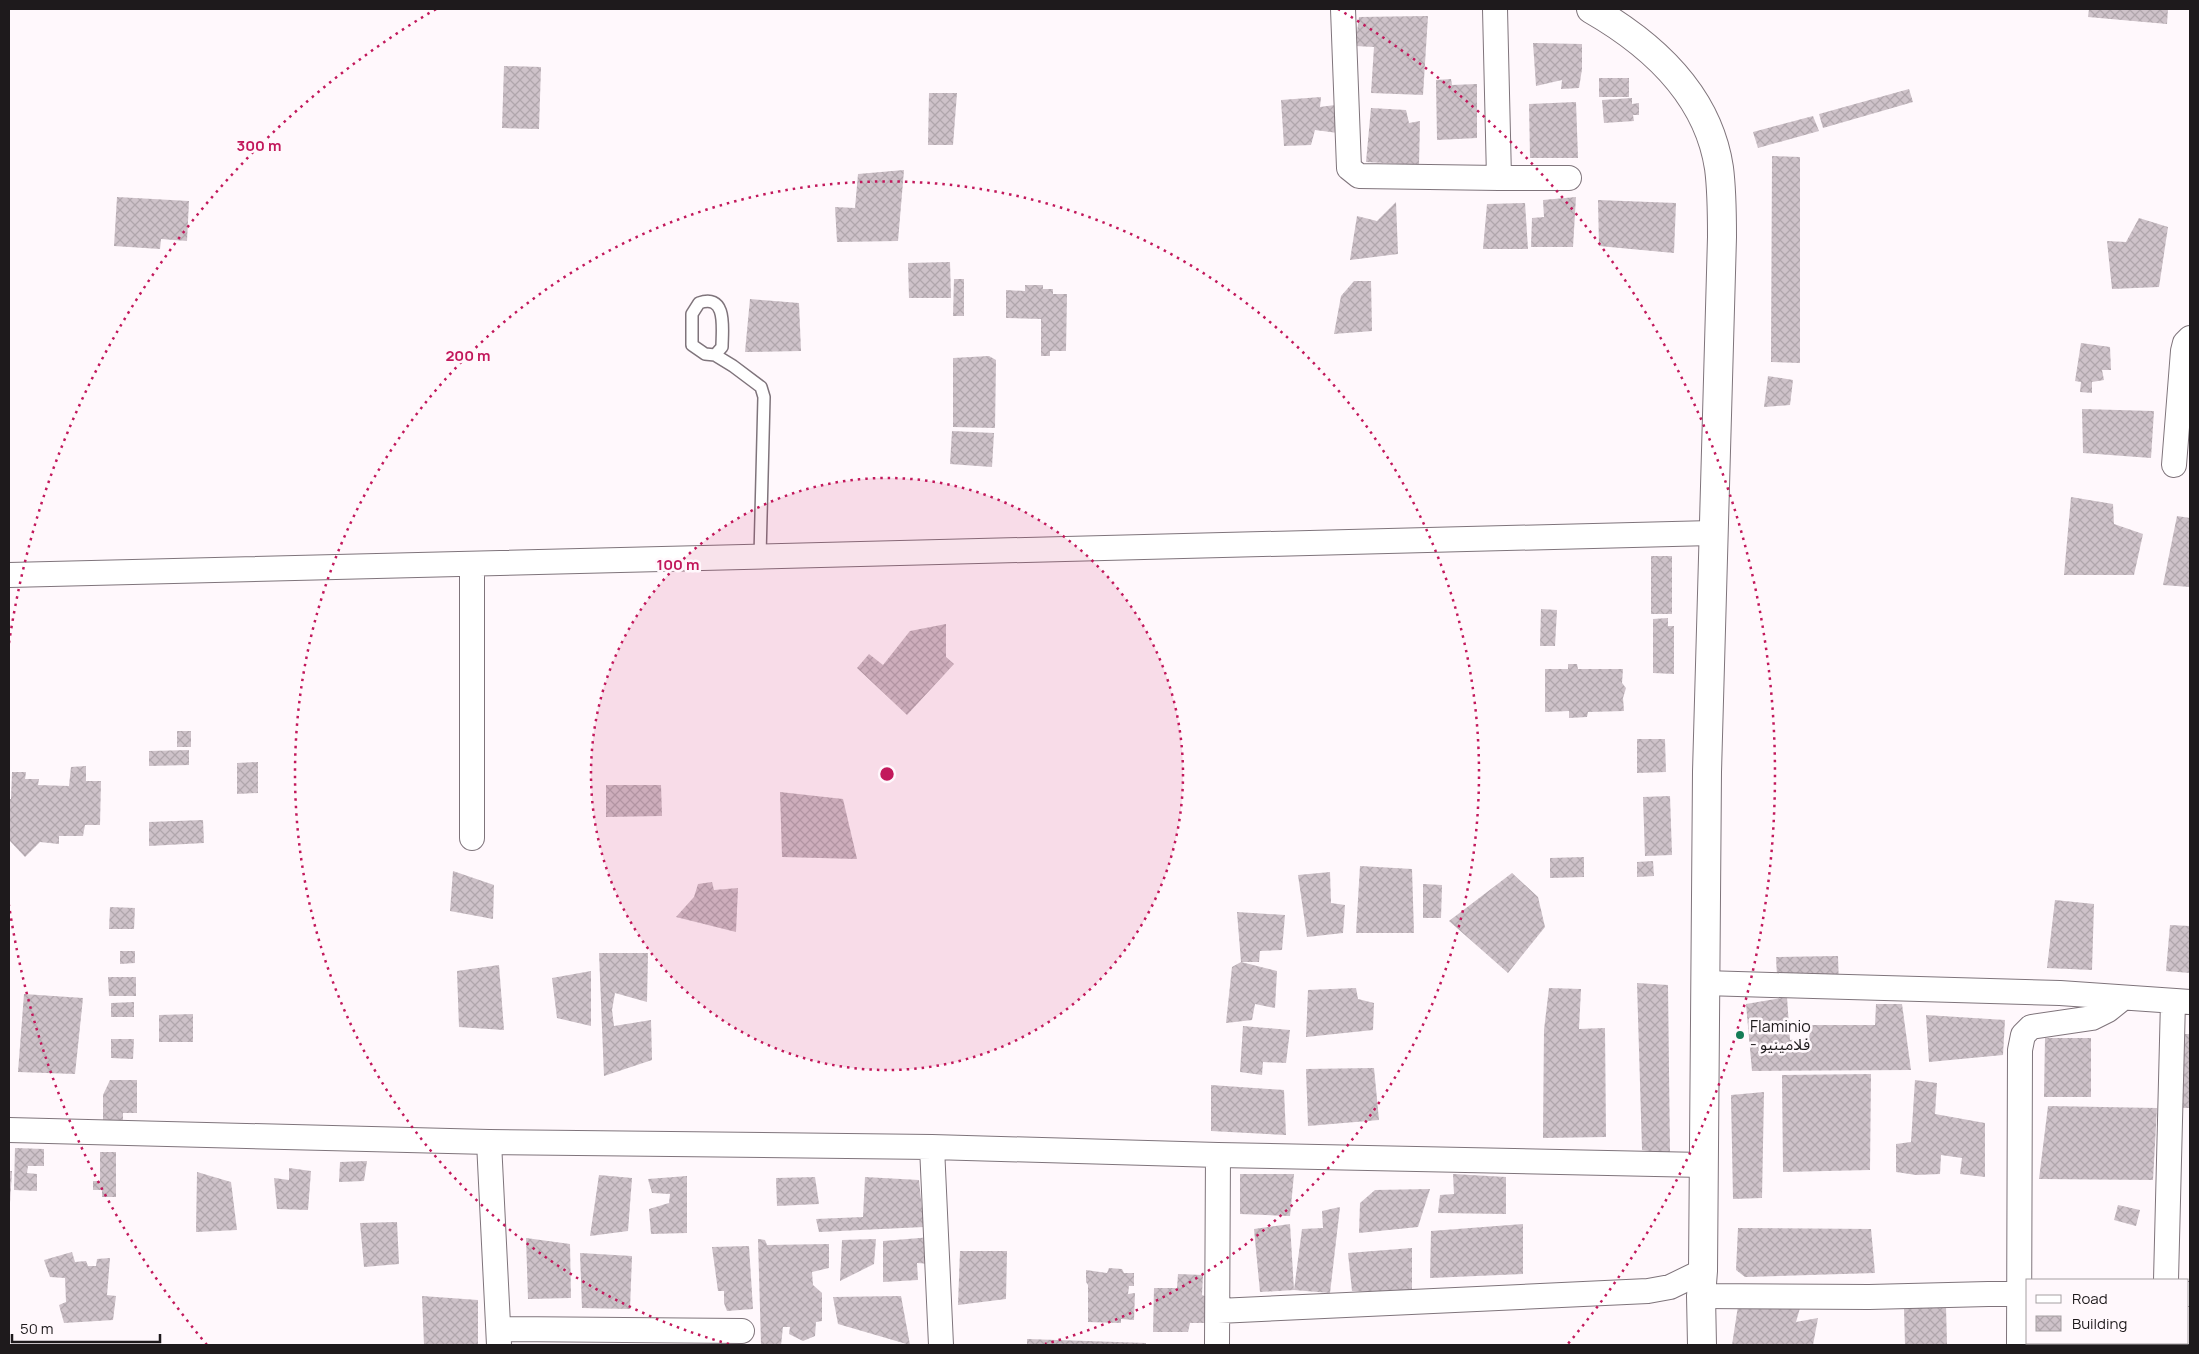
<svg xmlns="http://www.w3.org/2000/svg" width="2199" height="1354" font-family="Manrope,'Noto Sans Arabic',sans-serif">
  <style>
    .building { fill: url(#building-cross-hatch) }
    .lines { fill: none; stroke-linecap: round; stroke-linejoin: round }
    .lane-casing { stroke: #7f747b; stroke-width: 14 }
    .street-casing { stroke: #7f747b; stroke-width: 26 }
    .secondary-casing { stroke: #7f747b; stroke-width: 30 }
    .lane { stroke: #fff; stroke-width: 11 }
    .street { stroke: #fff; stroke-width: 24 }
    .secondary { stroke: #fff; stroke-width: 28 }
    .ring { fill: none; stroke: #c2185b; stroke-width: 2.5; stroke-dasharray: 2.5 5 }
    .poi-dot { fill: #157c56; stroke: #fff8fc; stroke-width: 2 }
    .labels { text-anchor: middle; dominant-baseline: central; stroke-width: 5; stroke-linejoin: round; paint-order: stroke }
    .poi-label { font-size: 16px; fill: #1e1a1c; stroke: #fff8fc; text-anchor: start }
    .centre { fill: #c2185b; stroke: #fff8fc; stroke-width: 2.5 }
    .ring-label { font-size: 15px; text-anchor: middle; font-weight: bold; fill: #c2185b; stroke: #fff8fc; stroke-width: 5; stroke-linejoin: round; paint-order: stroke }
  </style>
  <defs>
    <pattern id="building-cross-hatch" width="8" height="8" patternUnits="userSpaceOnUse" patternTransform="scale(1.25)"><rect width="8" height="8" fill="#cec2c9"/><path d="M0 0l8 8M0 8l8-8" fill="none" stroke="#b0a6ac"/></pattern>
  </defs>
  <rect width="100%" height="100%" fill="#fff8fc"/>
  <path class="building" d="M2089,9H2168L2167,24L2088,17Z
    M1428,16L1423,95L1371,93L1374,47L1355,46L1359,17Z
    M1533,43L1582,44V69L1579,88L1561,89L1562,80L1536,86Z
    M504,66L541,67L539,129L502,128Z
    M1599,78H1629V97H1599Z
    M1451,79L1452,85L1477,84V138L1437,140L1436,80Z
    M1909,89L1913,102L1823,128L1819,114Z
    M929,93H957L953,145H928Z
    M1321,97L1320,107L1335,105L1338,133L1315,130L1311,145L1284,146L1281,100Z
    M1632,98V104L1639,103V115H1633L1634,121L1604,123L1602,100Z
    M1576,102L1578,158H1530L1529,104Z
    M1371,108L1406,110L1409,123L1420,121L1419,165L1366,162Z
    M1813,116L1819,131L1758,148L1753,132Z
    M1772,156L1800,157V363L1771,362Z
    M904,170L898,241L837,242L835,207L855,208L858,174Z
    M117,197L189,201L187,241L161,239L160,249L114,246Z
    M1576,197L1573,247H1531L1532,218L1544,217L1543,200Z
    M1598,200L1676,203L1674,253L1599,246Z
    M1396,202L1398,254L1350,260L1357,216L1377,221Z
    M1525,203L1528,249H1483L1487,204Z
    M2139,218L2168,227L2159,287L2112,289L2107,241L2126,242Z
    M950,262L951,298H909L908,263Z
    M954,279H964V316H953Z
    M1354,281H1371L1372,331L1334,334L1341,296Z
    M1025,285H1043V289H1053V294H1067L1066,351H1050V356H1041V319L1006,318V290L1025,291Z
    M750,299L799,303L801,351L745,352Z
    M2081,343L2110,347L2111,370H2102L2104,380L2092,382V393L2080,392L2081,382L2075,381Z
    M989,356L996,360L995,428L953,427V358Z
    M1768,376L1793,380L1790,405L1764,407Z
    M2082,409L2154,411L2151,458L2083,453Z
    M952,431L994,433L992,467L950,464Z
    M2071,497L2113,504L2114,524L2143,534L2134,575H2064Z
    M2177,516L2190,518V587L2163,585Z
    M1651,556H1672V614H1651Z
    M1541,609L1557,610L1555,646H1540Z
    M1668,618V626H1674V674L1653,673V619Z
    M946,624V657L954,664L907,715L857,668L869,654L883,665L910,631Z
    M1568,664H1577L1578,669H1623L1622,683L1626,688L1623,698L1624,711L1588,712L1587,717L1569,718V711L1545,712V669H1568Z
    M177,731H191V747H177Z
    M1637,739H1665L1666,772L1637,773Z
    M189,750V765L149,766V751Z
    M258,762V793L237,794V763Z
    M86,766V781H101L100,825H85L83,836H59V844L40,842L25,857L9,840V799H11L12,772H26L25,779H39L38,785L69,786L71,767Z
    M606,785H661L662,816L606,817Z
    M780,792L843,799L857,859L782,857Z
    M1670,796L1672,855L1645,856L1643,797Z
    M203,820L204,843L149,846V822Z
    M1584,857V877L1550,878V858Z
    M1653,861L1654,876L1637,877V862Z
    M1360,866L1412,869L1414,933H1356Z
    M453,871L494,885L493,919L450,911Z
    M1330,872L1331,903L1345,905L1343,933L1307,937L1298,875Z
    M1512,873L1538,897L1545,927L1508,973L1449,921Z
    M712,882L714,890L738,888L736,932L676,917L694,897L698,884Z
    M1423,884L1442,885L1441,918H1423Z
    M2055,900L2094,904L2092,970L2047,968Z
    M110,907L135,908L134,929H109Z
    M1237,912L1285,915L1282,950L1260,951L1259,962H1241Z
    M2170,925L2190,926V973L2166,971Z
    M120,951H135V963L120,964Z
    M599,953H648L647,1002L615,993L612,1010L614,1026L651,1020L652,1060L604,1076Z
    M1838,956L1839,987L1777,976L1776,957Z
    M1241,962L1277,971L1275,1008L1255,1004L1252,1020L1226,1023L1232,967Z
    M499,965L504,1030L459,1027L457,971Z
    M591,971V1026L557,1018L552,978Z
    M108,977H136V996H109Z
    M1637,983L1668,985L1670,1154L1642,1150Z
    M1356,988L1358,999L1374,1003L1373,1030L1306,1037L1308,990Z
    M1549,988L1581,989L1579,1029L1605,1028L1606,1137L1543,1138L1544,1030Z
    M24,994L83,998L75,1074L18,1072Z
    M1787,997L1790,1040L1809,1038L1811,1025H1875L1876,1004H1902L1911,1070L1752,1071L1746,1004Z
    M134,1002V1017H111V1003Z
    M193,1014V1042H159V1015Z
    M1926,1015L2005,1020L2003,1055L1929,1062Z
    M1243,1026L1290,1030L1286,1063L1263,1062L1262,1075L1240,1072Z
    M2181,1034H2190V1108H2180Z
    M2045,1038H2091V1097H2044Z
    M111,1039H134L133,1059L111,1058Z
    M1374,1068L1379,1120L1308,1126L1306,1069Z
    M1871,1074L1870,1170L1783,1172L1782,1075Z
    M110,1080H137V1113H123V1120H103V1095Z
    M1915,1080L1937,1083L1935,1114L1985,1123V1177L1960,1174L1962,1158L1941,1155L1940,1174L1916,1175L1896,1172V1144L1911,1142Z
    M1211,1085L1284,1090L1286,1135L1211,1131Z
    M1764,1092L1762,1198L1733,1199L1731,1095Z
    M2048,1106L2157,1108L2153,1180L2039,1179Z
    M15,1148L44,1149V1166H28L27,1173L37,1174V1191L14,1190Z
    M100,1152H116V1197H102V1190H93V1181H100Z
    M367,1161L364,1181L339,1182L340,1162Z
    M289,1168L311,1171L308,1210L277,1209L274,1178L289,1180Z
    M9,1171H12L10,1203H9Z
    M197,1172L231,1182L237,1230L196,1232Z
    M1240,1174H1294L1290,1216L1240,1214Z
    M1453,1174L1506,1177V1214L1438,1213L1440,1195L1454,1194Z
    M599,1175L632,1178L628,1231L590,1236Z
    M687,1176V1233L651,1234L649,1209L669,1203L670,1194L652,1193L648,1179Z
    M815,1177L819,1204L777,1206L776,1178Z
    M865,1177L919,1180L924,1227L819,1232L816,1219L863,1217Z
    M1430,1189L1418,1227L1359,1233L1360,1203L1375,1190Z
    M2118,1205L2140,1210L2136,1226L2114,1220Z
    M1340,1207L1330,1293L1294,1290L1260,1292L1254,1229L1290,1224L1294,1290L1302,1229L1323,1228L1322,1211Z
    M397,1222L399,1264L364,1267L360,1223Z
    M1523,1224V1274L1430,1278L1431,1231Z
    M1738,1228L1871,1229L1875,1273L1745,1277L1736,1270Z
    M932,1237L931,1264L917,1263L918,1280L883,1282V1241Z
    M526,1238L570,1244L571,1298L528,1299Z
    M758,1239L765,1240L767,1245L829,1244V1268L812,1272L813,1285L822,1293V1321L816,1322L815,1336L803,1341L789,1334L790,1327H783L781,1345H761Z
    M876,1239L874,1264L840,1281L842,1240Z
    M749,1246L753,1309L727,1311L724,1303V1291H718L712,1247Z
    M1412,1248V1293L1352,1291L1348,1253Z
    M960,1251H1007L1006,1299L958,1305Z
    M72,1252L75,1262L86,1261L88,1266H96L97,1259L110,1258L107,1295L116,1296L113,1320L64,1323L59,1305L66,1302L65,1278L50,1277L44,1260Z
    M580,1253L632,1256L630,1309L582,1308Z
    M1109,1268L1122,1269L1124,1273H1134V1286H1129L1128,1294L1135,1293L1134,1320L1121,1319V1323L1088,1322V1285L1086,1282V1270L1107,1273Z
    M1178,1274L1203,1275L1202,1295L1207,1297L1205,1323H1190L1188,1332H1153L1154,1288H1177Z
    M422,1296L478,1300V1345H424Z
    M901,1296L910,1345L838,1324L833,1297Z
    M1738,1306L1800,1308L1796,1322L1818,1318L1813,1345H1732Z
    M1946,1306L1947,1345H1905L1904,1308Z
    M1027,1339L1146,1343V1345H1027Z
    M2035,1343H2107V1345H2035Z
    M2120,1343H2182V1345H2120Z"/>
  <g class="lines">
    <defs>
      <path id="lane" d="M715,355L722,347C722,330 728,293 699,303L692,314V345L705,354L715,355L733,366L761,387L764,397L760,556"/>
      <path id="street" d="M1343,9L1349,168L1359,176L1499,178L1495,9
        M1499,178H1569
        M2174,465L2183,351L2185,343L2190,338
        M472,564V838
        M9,575L1712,533
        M1704,983L2060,993L2190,1002
        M9,1130L489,1142L932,1147L1218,1155L1703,1165
        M489,1142L499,1345
        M932,1147L941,1345
        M2166,1280L2173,1001
        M2188,1294H2190
        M1701,1296L1869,1297L2028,1293
        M1218,1311L1648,1291L1670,1287L1703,1271
        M499,1329L742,1331
        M1217,1345L1218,1155
        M2019,1345L2020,1050L2023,1035L2031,1027L2092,1018L2108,1010L2123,998"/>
      <path id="secondary" d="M1591,9C1652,44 1708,95 1719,168C1722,191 1722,214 1722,237L1707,772L1703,1271L1701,1296L1702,1345"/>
    </defs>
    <use href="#lane" class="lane-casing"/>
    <use href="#street" class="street-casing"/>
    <use href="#secondary" class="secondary-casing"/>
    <use href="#lane" class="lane"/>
    <use href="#street" class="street"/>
    <use href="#secondary" class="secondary"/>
  </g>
  <circle cx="887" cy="774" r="296" fill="#c2185b" fill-opacity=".12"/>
  <g class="ring">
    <circle cx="887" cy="774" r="296"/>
    <path d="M729 1344A592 592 0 1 1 1045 1344"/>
    <path d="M207 1345A888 888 0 0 1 9 905M9 643A888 888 0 0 1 436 9M1338 9A888 888 0 0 1 1567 1345"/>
  </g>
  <circle class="poi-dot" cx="1740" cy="1035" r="5"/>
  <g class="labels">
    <g class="poi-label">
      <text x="1750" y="1026">Flaminio<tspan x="1750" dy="18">- فلامينيو</tspan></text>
    </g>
  </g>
  <circle cx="887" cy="774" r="8" class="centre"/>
  <g class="ring-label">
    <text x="259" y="151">300 m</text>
    <text x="468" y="361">200 m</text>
    <text x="678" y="570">100 m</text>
  </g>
  <rect width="2199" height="1354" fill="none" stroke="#1e1a1c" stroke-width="20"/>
  <rect x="2026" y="1279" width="162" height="65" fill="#fff8fc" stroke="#a59fa2"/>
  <rect x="2036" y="1295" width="25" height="8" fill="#ffffff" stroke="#a59fa2"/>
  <text x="2072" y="1304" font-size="15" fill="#1e1a1c">Road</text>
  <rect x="2036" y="1316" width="25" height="15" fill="url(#building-cross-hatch)" stroke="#a59fa2"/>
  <text x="2072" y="1329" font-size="15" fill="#1e1a1c">Building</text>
  <path d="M12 1334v8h148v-8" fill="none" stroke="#1e1a1c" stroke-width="2.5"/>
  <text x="20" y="1334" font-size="15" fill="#1e1a1c" stroke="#fff8fc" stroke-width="4" paint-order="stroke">50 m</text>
</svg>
